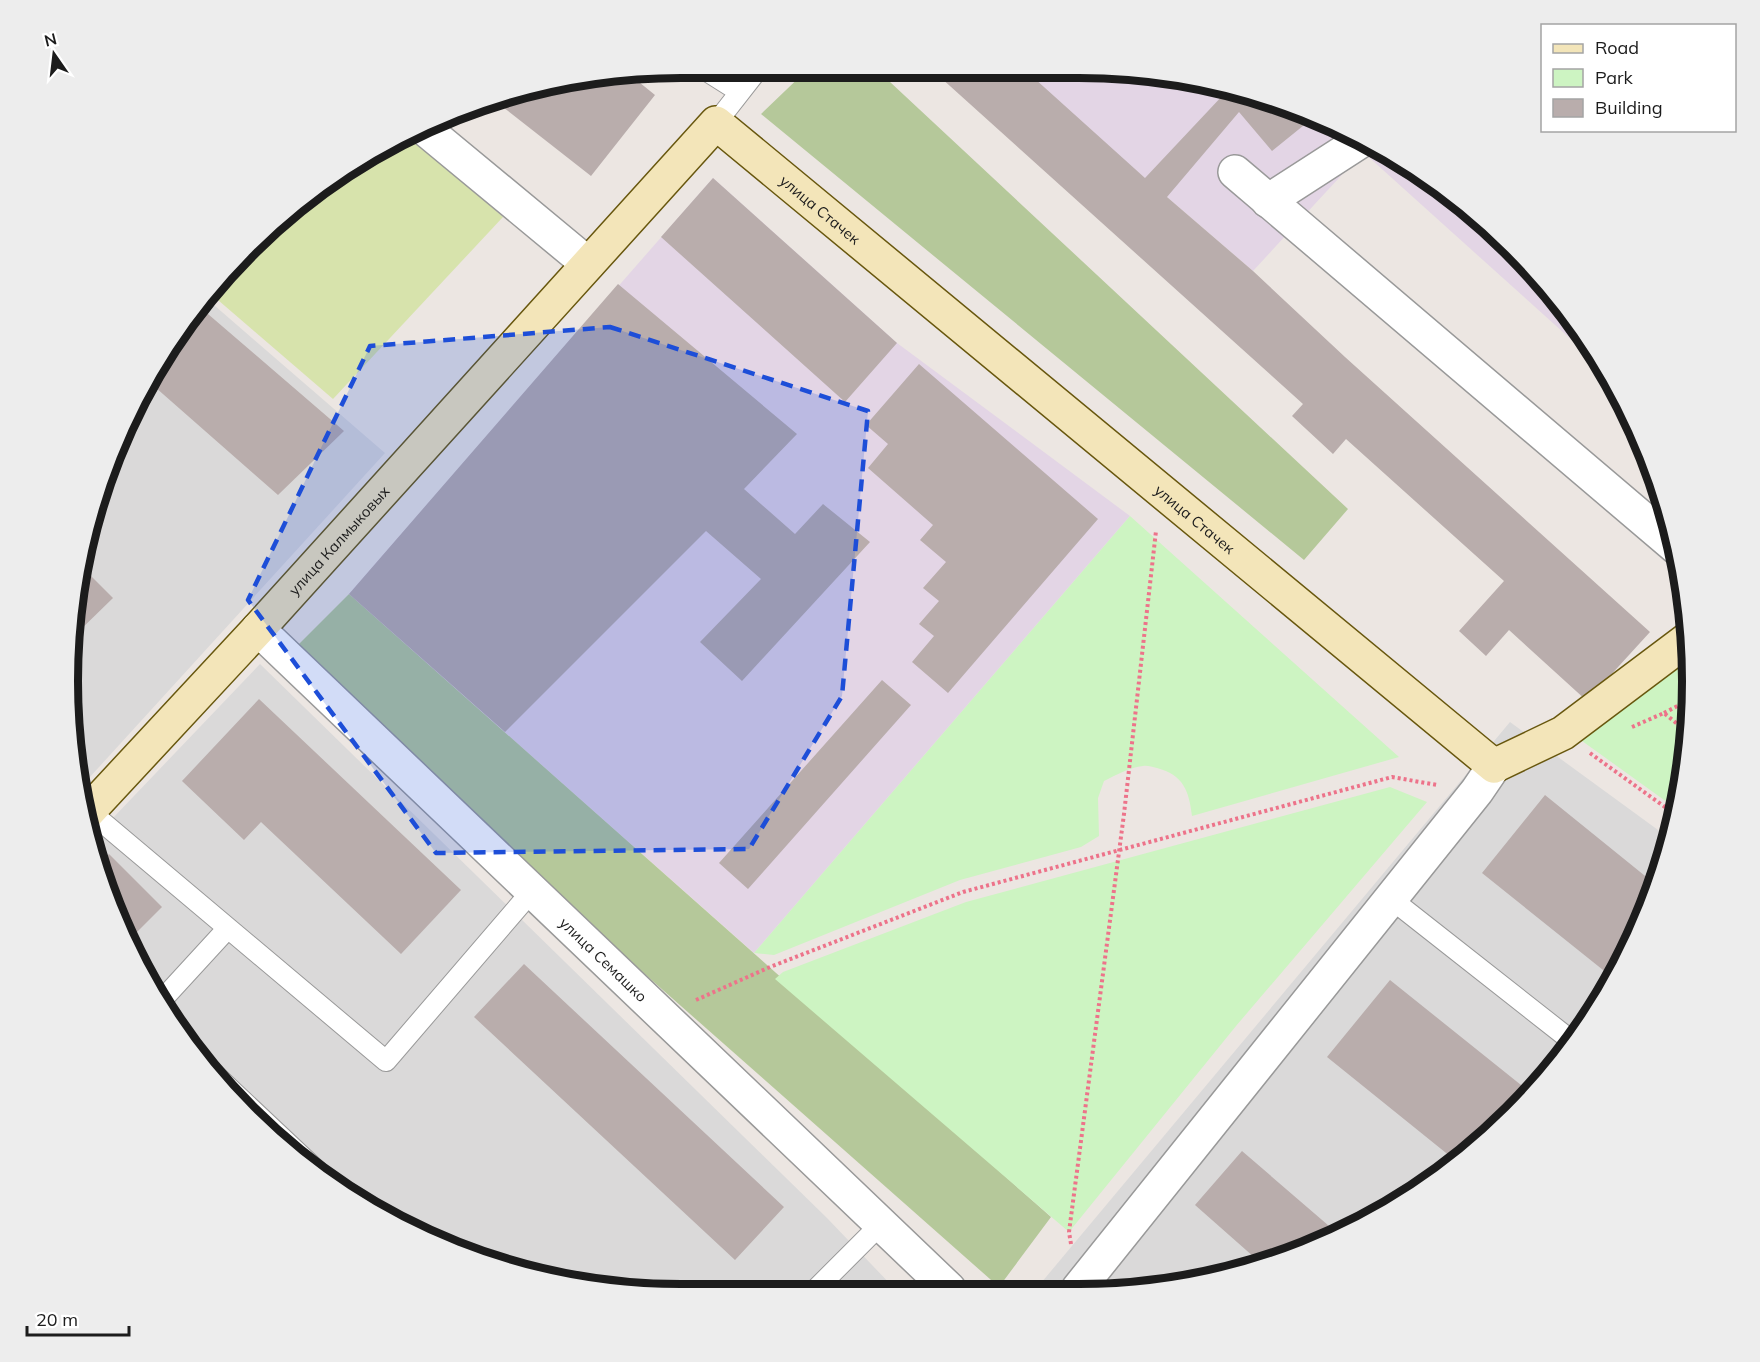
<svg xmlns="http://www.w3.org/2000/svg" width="1760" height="1362" font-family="Mulish,sans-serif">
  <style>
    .residential { fill: #dad9d9 }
    .industrial { fill: #e3d5e5 }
    .grass { fill: #d7e3ac }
    .forest { fill: #b5c89a }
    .park { fill: #cdf4c2 }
    .building { fill: #b9adac }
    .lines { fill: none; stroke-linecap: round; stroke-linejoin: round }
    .lane-casing { stroke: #999; stroke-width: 22 }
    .street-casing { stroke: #999; stroke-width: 36 }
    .secondary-casing { stroke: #68570e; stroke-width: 36 }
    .path { stroke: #ed738a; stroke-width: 4; stroke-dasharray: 3 3; stroke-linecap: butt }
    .lane { stroke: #fff; stroke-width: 20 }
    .street { stroke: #fff; stroke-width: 33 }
    .secondary { stroke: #f3e5b9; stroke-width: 33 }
    .marked { fill: #1d4ed8; fill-opacity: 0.2; stroke: #1d4ed8; stroke-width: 4.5; stroke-dasharray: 12 8; stroke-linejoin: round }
    .labels { text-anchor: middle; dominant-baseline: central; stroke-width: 4.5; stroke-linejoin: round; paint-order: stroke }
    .street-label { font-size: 15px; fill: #1c1c1c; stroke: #fff }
    .rim { fill: none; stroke: #1c1c1c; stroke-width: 8 }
  </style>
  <rect width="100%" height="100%" fill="#ece6e2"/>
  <path class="residential" d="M207,299L385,453L79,789L73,761L68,681L88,523L150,375Z
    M260,664L827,1218L895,1289H601L483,1262L340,1191L247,1115L171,1022L100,878L91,841Z
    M1510,722L1669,838L1646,916L1589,1022L1513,1115L1420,1191L1277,1262L1159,1289H1036Z"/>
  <path class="industrial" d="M1018,69H1119L1238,88L1351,131L1452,194L1513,247L1589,340L1605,370L1363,152L1253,271Z
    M713,178L897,343L1130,516L754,953L349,594Z"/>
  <path class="grass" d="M410,135L503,217L333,399L211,294L247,247L374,150Z"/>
  <path class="forest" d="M809,68H875L1348,509L1304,560L761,114Z
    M349,594L1051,1217L999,1287L286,657Z"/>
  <path class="park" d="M1130,516L1399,757L1192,816C1189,790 1183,775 1157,768C1152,767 1147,765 1143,766C1130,767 1116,775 1104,781L1098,798L1099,836L1081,847L960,880L774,955L754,953Z
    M1689,644L1692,681L1681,801L1678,810L1571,733Z
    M1390,787L1427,802L1236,1026L1069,1232L775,979L783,972L966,902Z"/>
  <path class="building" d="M930,68L1024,69L1145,178L1224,94L1217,85L1238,88L1314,117L1272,151L1239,112L1167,197L1253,271L1345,357L1650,632L1587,701L1509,630L1486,656L1459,631L1504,581L1346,439L1333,454L1292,416L1303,404Z
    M629,74L655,95L591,176L494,100L522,88Z
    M713,178L897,343L845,402L661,237Z
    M618,284L797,434L744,489L795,534L823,504L870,542L742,681L700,642L761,579L706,531L505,732L349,594Z
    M201,308L344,431L278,495L147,380Z
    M919,364L1098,519L948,693L912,662L934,636L919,624L939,601L923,588L946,562L920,540L933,525L868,468L888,444L866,425Z
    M82,567L113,598L73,637Z
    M882,680L911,705L748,889L719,863Z
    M259,699L461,890L401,954L261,822L244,840L182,781Z
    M1545,795L1655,884L1646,916L1613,978L1482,873Z
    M109,854L162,907L130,939L100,878L97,866Z
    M524,964L784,1207L735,1260L474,1017Z
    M1390,980L1531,1093L1513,1115L1456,1161L1327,1057Z
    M1242,1151L1336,1232L1277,1262L1263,1265L1195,1205Z
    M1128,1281L1137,1289H1120Z"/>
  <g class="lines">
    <defs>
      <path id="lane" d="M702,68L740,92
        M716,123L759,68
        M89,811L386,1061L532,891
        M1390,898L1573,1042
        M161,1001L228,928
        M210,1070L329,1182
        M816,1289L881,1224"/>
      <g id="street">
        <path d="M425,129L588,264"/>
        <path d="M1235,172L1677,548"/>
        <path d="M1268,201L1364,139"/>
        <path id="s1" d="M258,629L949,1289"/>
        <path d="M1078,1289L1477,791L1494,766"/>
      </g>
      <g id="secondary">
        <path id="s2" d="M85,815L258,629L716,123L1494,766L1563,733L1688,639"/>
      </g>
    </defs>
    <use href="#lane" class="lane-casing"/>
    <use href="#street" class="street-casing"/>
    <use href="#secondary" class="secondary-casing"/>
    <path class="path" d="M1664,713L1691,699
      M1632,727L1664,713L1687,732
      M1590,753L1676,815
      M696,1000L770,967L963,892L1392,777L1437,785
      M1071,1244L1069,1232L1124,814L1156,531"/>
    <use href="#lane" class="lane"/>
    <use href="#street" class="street"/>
    <use href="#secondary" class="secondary"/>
  </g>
  <path class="marked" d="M610,327L868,411L842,696L749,849L436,853L248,600L370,346Z"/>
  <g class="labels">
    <g class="street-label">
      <text stroke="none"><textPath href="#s2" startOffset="1072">улица Стачек</textPath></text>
      <text stroke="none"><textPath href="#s2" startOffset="1558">улица Стачек</textPath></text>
      <text stroke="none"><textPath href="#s2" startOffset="374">улица Калмыковых</textPath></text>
      <text stroke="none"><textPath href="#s1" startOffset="478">улица Семашко</textPath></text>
    </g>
  </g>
  <path d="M0 0H1760V1362H0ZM681 78H1079A603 603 0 0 1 1682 681V681A603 603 0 0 1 1079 1284H681A603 603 0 0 1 78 681V681A603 603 0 0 1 681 78Z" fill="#ededed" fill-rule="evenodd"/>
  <path class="rim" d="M681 78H1079A603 603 0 0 1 1682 681V681A603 603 0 0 1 1079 1284H681A603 603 0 0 1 78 681V681A603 603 0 0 1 681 78Z"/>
  <rect x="1541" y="24" width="195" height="108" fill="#ffffff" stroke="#a4a4a4" stroke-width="1.5"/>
  <rect x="1553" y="44" width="30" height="9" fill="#f3e5b9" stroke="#a4a4a4" stroke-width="1.5"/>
  <text x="1595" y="54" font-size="18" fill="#1c1c1c">Road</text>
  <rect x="1553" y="69" width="30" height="18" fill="#cdf4c2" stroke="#a4a4a4" stroke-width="1.5"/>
  <text x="1595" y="84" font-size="18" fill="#1c1c1c">Park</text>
  <rect x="1553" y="99" width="30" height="18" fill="#b9adac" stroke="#a4a4a4" stroke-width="1.5"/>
  <text x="1595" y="114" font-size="18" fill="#1c1c1c">Building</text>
  <g transform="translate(54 54) rotate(346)" stroke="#ffffff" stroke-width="4.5" paint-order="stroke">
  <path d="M0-4.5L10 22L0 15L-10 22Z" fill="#1c1c1c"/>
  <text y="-9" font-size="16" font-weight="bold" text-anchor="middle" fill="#1c1c1c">N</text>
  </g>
  <path d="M27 1326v9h102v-9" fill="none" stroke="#1c1c1c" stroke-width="3"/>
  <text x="36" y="1326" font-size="18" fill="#1c1c1c" stroke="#ffffff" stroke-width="4.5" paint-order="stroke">20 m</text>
</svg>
